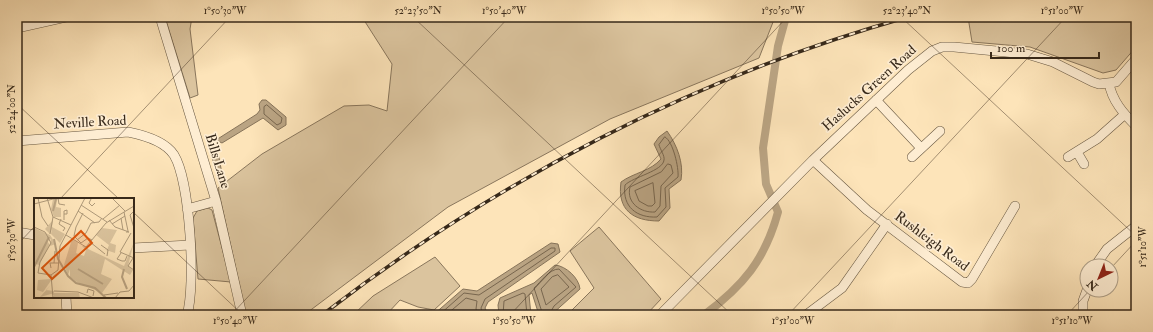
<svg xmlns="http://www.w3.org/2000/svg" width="1153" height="332" font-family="'IM FELL Double Pica',serif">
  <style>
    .green { fill: #dbc49e; stroke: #89765c }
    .water { fill: #baa483; stroke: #867359 }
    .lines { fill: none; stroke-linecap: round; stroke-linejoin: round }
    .shore { stroke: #78664e; stroke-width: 1 }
    .canal { stroke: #baa483; stroke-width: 8 }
    .minor-casing { stroke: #685842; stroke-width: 10 }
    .minor { stroke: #feedd2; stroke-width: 9 }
    .rail-casing { stroke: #37291a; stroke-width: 3.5 }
    .rail { stroke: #feedd2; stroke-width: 2; stroke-dasharray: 6; stroke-linecap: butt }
    .ticks { fill: none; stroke: #37291a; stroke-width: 1; stroke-opacity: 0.45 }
    .labels { text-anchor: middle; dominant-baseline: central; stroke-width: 3.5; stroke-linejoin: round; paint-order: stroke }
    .street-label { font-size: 14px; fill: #37291a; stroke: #feedd2 }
    .inset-river { fill: none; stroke: #baa483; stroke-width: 2 }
    .inset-road { fill: none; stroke: #ae9979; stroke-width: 1 }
    .view { fill: #df570d; fill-opacity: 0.15; stroke: #df570d; stroke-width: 2 }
    .inset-edge { fill: none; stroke: #37291a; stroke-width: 2 }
    .neatline { fill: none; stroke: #37291a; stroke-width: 1.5 }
    .ticks-label { font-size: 10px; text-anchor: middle; fill: #37291a }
  </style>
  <rect width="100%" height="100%" fill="#fde4b9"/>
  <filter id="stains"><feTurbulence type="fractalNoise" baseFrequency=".005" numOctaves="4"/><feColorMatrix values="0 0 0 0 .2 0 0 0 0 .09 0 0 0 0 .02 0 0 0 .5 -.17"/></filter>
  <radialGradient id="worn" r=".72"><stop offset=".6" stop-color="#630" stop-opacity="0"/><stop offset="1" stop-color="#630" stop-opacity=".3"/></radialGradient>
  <path class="green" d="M165,17H192L190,29L198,95L190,98Z
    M362,17H775L759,58L610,119L448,207L304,315H246L218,188L262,154L344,106L369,105L387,111L392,64Z
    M968,17H1136V47L1116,70L1103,73L1030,47L972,42Z
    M208,208L212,210L231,282L198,279L193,218L197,211Z
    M599,227L661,299L646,315H567L594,288L570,251Z
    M435,257L460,286L434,310L418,307L400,300L386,315H353L373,296Z"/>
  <path class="water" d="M262,100H266L286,117V125L278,130L263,118L222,143L216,140L257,114L260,110L259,104Z
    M667,131C677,145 684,163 681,180L669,189L670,208L659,221C633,221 617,210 621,182C633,173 651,171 661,159L654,144L659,137Z
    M211,144L217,147L223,179L220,183L210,151Z
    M551,243L558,244L560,252L488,302L485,308L488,315H433L463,289L477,291Z
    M555,265C566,266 579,278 580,289L551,315H539L532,293L529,295L531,315H499L498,305L500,298L534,283Z"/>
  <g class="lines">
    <path class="shore" d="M267,105L282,118L281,123L277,125L264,114V107Z
      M665,137C673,141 679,168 678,177L665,188L666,207L657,217C637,218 622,207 625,185C633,177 663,171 664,160C665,156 660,149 659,145Z
      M668,164L671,165L673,173L661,186L660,206L655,212C641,213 626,203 630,187L661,172Z
      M653,183L655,203L652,206H648L639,201L635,191Z
      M558,275L569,287L546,305L541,289L552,277Z
      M439,315L464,293L479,295L551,248H555V251L485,299L481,308L483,315
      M446,315L466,298L477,301L476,309L478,315
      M503,315L504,301L523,293L525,294L527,315
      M543,315L534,288C541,282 549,269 559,269L576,287L554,306L549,315"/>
    <path class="canal" d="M704,315C743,286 765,260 778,212L766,184L763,148L778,46L786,17"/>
    <defs>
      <path id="minor" d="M160,17L216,201L242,315
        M17,28L66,17
        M1109,83C1112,101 1124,114 1136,126
        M876,100L921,148
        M17,141L128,132C143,135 165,141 174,155C190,181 196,285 187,315
        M1077,152L1084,164
        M912,157L940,131
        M1068,157L1097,139L1124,115
        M813,160L867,210L962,282L968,283L972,279L1015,206
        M187,209L216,201
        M17,232L35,235
        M133,248L190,245
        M1095,266L1107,249L1136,226
        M66,297L67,315
        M660,315L813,160L908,70L932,51L942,47H954L1027,54L1053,62L1093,82L1099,84L1116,82L1136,59
        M806,315L842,288L887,224
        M1083,315V301L1087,290"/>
    </defs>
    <use href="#minor" class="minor-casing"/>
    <use href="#minor" class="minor"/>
    <defs>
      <path id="rail" d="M322,315C497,180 695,77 908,17"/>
    </defs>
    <use href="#rail" class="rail-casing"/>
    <use href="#rail" class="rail"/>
  </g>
  <path class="ticks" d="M413,17L732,315M901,17L1136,236M17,104L119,199M60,199L230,17M133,212L243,315M17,245L35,226M1111,268L1136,241M231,315L509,17M510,315L787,17M788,315L1066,17M1067,315L1090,290"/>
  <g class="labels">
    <g class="street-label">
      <text transform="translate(869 88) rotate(-42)">Haslucks Green Road</text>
      <text transform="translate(90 122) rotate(-3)">Neville Road</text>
      <text transform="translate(218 161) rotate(73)">Bills Lane</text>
      <text transform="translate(932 241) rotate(37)">Rushleigh Road</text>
    </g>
  </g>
  <g transform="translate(34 198)">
    <rect width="100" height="100" fill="#fde4b9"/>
    <path d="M19,1H23L22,9L27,10V19H20L17,11ZM19,22L18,29L31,36L26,45L17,36L18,30L16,36L11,31ZM0,30L16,37L22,46L16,48L17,41L13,43L16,47L5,67L2,66L0,69ZM68,30L83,32L76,45L82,47L81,55L69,51L73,52L75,47L62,37ZM38,41L44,45L42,55L50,58L52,52L48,48H54V51L90,68L100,44L94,68L99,72L96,77L71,61L67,76L78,81L68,95L43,84L36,79V71L34,77L30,67ZM23,74L9,94L3,92L4,82L17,81ZM17,87L12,92L20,93V95H45L46,100H19L20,97L17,96L6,99Z" fill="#dbc49e"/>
    <path class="inset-river" d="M19,13L22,1M20,41L24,61L34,78L42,85L61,90L72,100M0,69L15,39M44,71L69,86M90,71L88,79L93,91"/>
    <path class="inset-road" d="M4,0L8,19L14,28M13,0L19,19L16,36M24,0L25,6L31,7M78,0L91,13M57,1L55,5L58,8L61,5M0,6L19,1L40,0M47,7L73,24M44,13L61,25M90,14L94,33M99,14L96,17L100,30M49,15L42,29L40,38L47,45L54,40L58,42M19,19L37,27M87,20L89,32M27,21L25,26L31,30L29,33M69,21L86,7M30,22V13L33,12V16H30M75,22L81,29L95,34H92M78,26L91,18M0,29L11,34L17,45L6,64L4,75L17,77L24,72L26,48L51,0M97,35L86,54L100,60M32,37L52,49L72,25L100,8M43,42L52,35L57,25L65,24L68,20M56,44L71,56M67,47L74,52L73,58M87,55L83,61L88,63H91L93,58M99,60L94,68L100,72M20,65L21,53M17,70L16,65H25M17,77L19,100M20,93L44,94L60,100M53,95L54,91L60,93L59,98M70,97L84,95M81,100L86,94L95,93L100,87"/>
    <path class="view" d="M47,33L58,45L18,81L8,70Z"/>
    <rect width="100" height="100" class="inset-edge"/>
  </g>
  <rect width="1153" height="332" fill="none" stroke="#fde4b9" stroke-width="44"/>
  <g transform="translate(1099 278) rotate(223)"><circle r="19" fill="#feedd2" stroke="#ae9f88"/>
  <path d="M0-3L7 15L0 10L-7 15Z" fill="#8f2418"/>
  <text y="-6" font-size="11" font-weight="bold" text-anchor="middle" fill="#37291a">N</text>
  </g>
  <path d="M991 52v6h108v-6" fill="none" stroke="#37291a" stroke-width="2"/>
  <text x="997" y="52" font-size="12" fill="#37291a" stroke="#feedd2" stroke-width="3" paint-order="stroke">100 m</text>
  <rect x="22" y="22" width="1109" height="288" class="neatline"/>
  <g class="ticks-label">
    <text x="225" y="14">1°50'30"W</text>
    <text x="418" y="14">52°23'50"N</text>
    <text x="504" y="14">1°50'40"W</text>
    <text x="783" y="14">1°50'50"W</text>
    <text x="907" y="14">52°23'40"N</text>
    <text x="1062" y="14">1°51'00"W</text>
    <text transform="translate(11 109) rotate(-90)" y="4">52°24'00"N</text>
    <text transform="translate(11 240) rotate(-90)" y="4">1°50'30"W</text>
    <text transform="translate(1142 247) rotate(-90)" y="4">1°51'10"W</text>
    <text x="235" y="324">1°50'40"W</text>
    <text x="514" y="324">1°50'50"W</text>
    <text x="793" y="324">1°51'00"W</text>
    <text x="1072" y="324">1°51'10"W</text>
  </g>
  <rect width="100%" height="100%" filter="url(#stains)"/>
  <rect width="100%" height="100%" fill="url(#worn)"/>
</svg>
